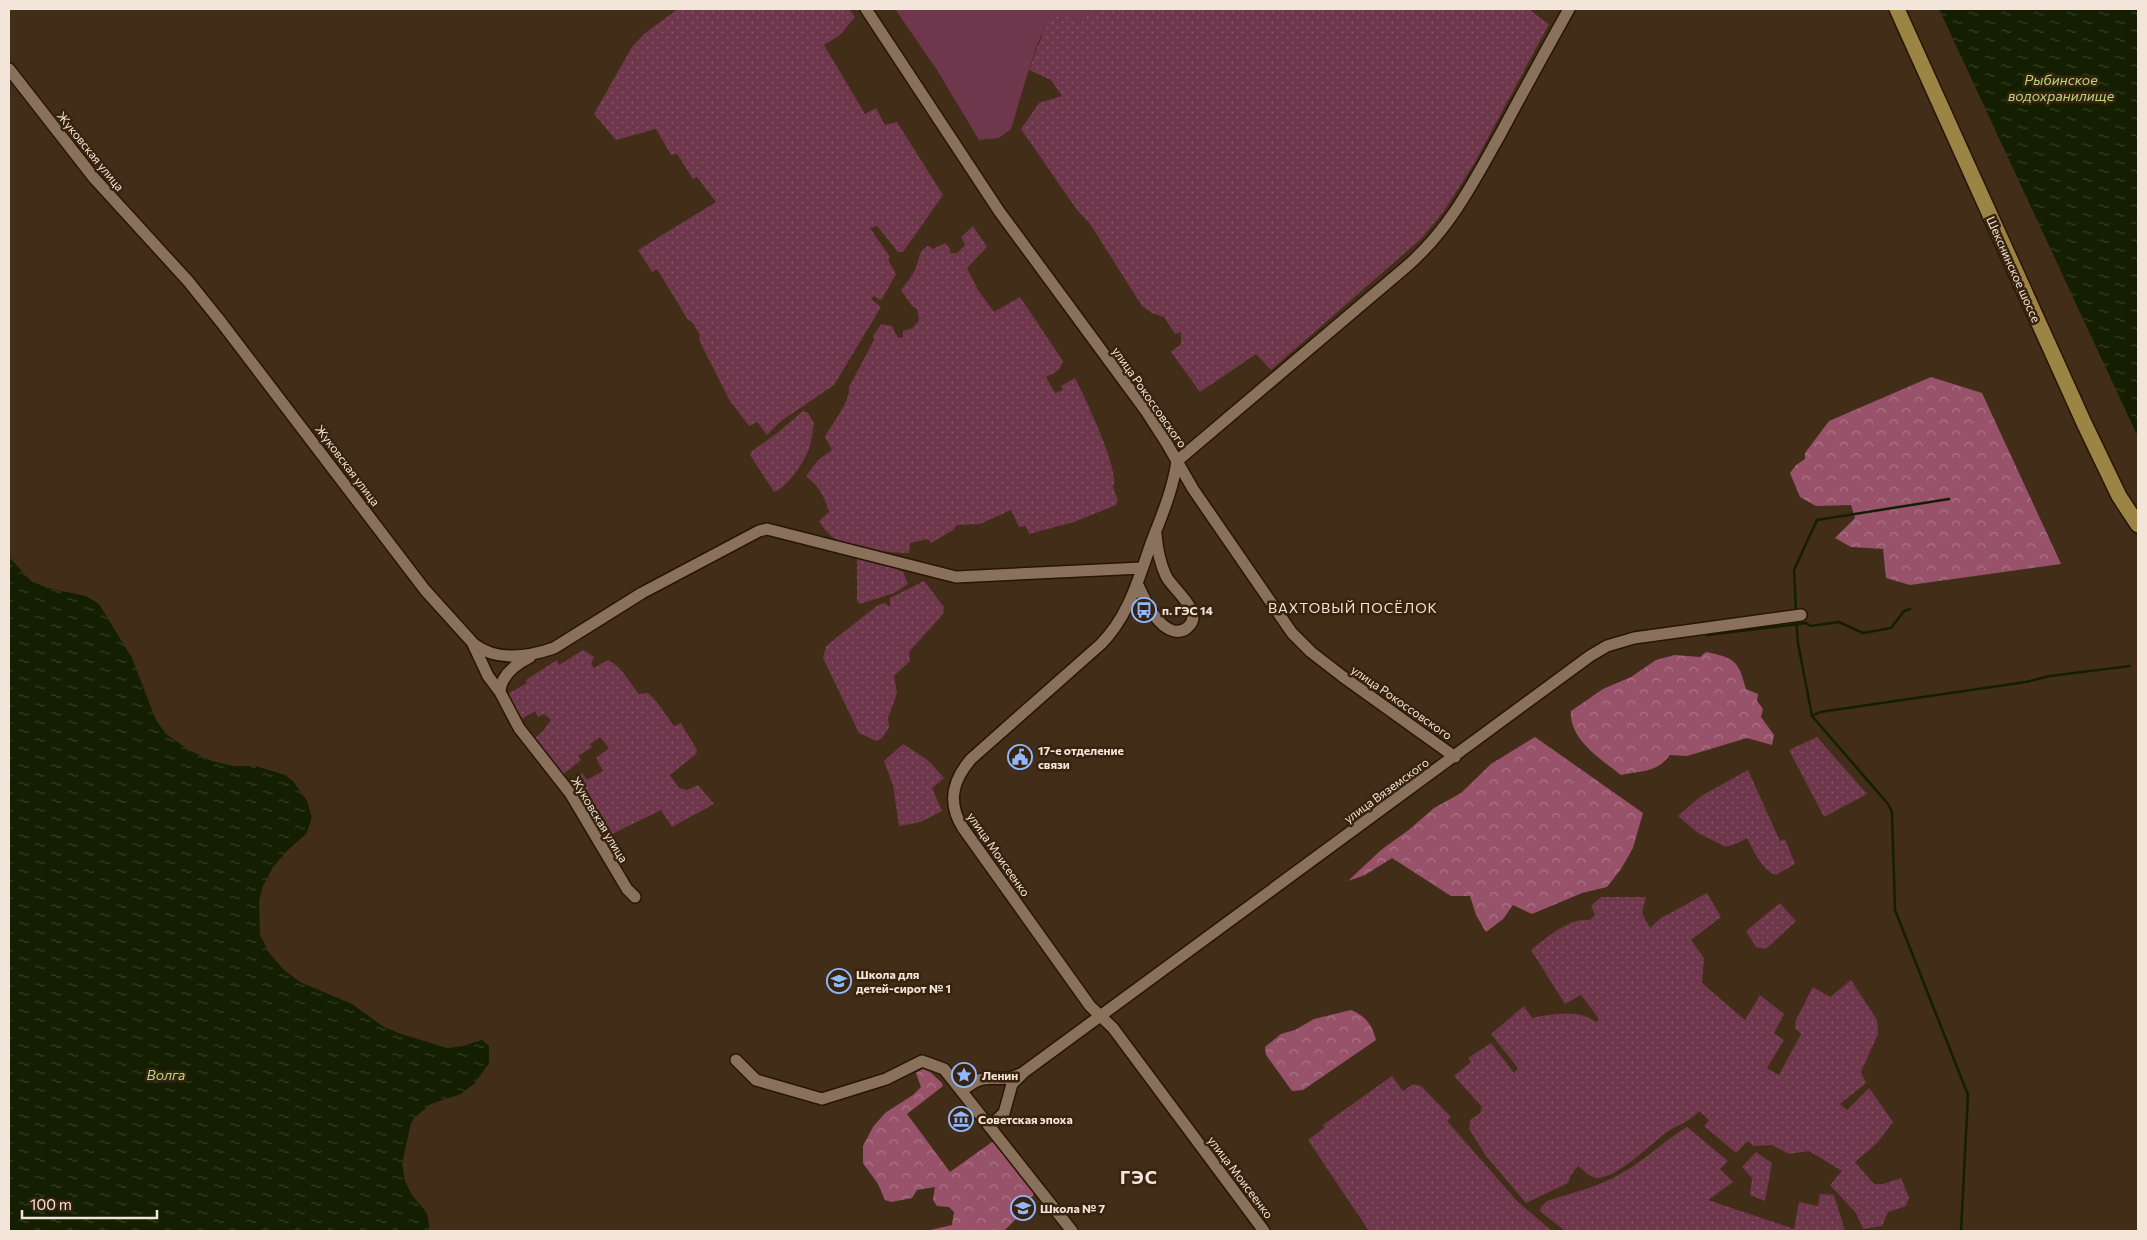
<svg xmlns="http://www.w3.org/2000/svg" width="2147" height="1240" font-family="Commissioner,sans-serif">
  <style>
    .grass { fill: #6e374b }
    .forest { fill: url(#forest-crowns) }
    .park { fill: url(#park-dots) }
    .water { fill: url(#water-ripples) }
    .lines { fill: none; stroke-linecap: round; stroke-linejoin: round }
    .stream { stroke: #131f00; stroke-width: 2.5 }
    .minor-casing { stroke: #281503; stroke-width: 14 }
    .major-casing { stroke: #281503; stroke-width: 18 }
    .minor { stroke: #8a715b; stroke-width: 11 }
    .major { stroke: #9c8445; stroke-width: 15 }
    .labels { text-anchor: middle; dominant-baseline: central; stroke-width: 5; stroke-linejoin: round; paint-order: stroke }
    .street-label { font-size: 12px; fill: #f3e5d9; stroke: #38230f }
    .poi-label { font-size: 12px; font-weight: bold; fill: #f3e5d9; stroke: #38230f; text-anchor: start }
    .water-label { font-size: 14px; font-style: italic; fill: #b4da7e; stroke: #38230f }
    .neighbourhood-label { font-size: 14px; letter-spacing: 1px; fill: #f3e5d9; stroke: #38230f }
    .district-label { font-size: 18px; font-weight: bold; letter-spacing: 1px; fill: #f3e5d9; stroke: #38230f }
  </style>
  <defs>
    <pattern id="forest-crowns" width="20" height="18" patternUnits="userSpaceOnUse" patternTransform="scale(1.25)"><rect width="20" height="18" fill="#98536b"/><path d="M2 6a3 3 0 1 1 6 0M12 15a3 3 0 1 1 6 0" fill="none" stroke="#ac7486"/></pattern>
    <pattern id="park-dots" width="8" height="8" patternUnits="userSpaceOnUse" patternTransform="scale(1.25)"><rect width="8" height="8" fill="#6e374b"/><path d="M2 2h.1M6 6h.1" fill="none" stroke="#835464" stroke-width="1.8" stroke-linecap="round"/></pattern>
    <pattern id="water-ripples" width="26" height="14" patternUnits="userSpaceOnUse" patternTransform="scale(1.25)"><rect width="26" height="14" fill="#131f00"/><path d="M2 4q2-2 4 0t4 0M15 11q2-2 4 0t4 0" fill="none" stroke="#363f25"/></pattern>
  </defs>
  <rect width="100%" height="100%" fill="#422d19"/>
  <path class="grass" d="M895,9H1099L1075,24L1070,17C1061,17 1055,17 1048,23C1038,32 1017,111 1011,129L999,138L979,140L937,70Z"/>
  <path class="forest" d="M1931,377L1982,393L2061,564L1910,585L1886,578L1883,549L1851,547L1835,538L1855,518L1851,505L1816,506L1800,497L1790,473L1796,465L1805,459V453L1829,421Z
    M1706,652C1735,658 1738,660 1746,689L1758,694L1757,701L1763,709L1761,717L1774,735L1772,745L1747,738L1687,756L1670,755C1655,774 1642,770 1621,775C1601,759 1569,740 1571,711L1603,689L1631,677L1656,660L1675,655L1700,657Z
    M1535,737L1643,813L1633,848L1621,869L1607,887L1582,893L1532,914L1513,905L1503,919L1486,932L1476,915L1470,896H1451L1392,858L1365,875L1348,881L1381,850L1410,829L1434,808L1461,793L1491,764Z
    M1351,1010C1366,1016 1372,1025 1376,1040L1303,1090L1292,1091L1266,1055L1265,1047L1281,1034L1295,1030L1314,1019Z
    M923,1069L930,1072L942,1083L943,1086L907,1114L950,1172L992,1142L1000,1145L1035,1188L1033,1196L1017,1206L1016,1219L1004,1231H926L952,1225L954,1212L949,1207L937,1206L933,1200L935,1187L917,1190L912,1198L891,1202L885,1200L878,1184L863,1163V1146L873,1127L885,1113L913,1095L921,1087L916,1073Z"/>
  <path class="park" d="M678,9H849L855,17L840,35L824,45L865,114L876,108L885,125L897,122L943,195L903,252H898L877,226L870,228L890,257L888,260L896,274L882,299L880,300L874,296L871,299L881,307L834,385L781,421L767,435L757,422L749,426L730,401L699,340L700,335L692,322L688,320L657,269L652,272L638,250L716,202L697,177L693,179L677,154L671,155L656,129L616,140L594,114L632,47L644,34Z
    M1099,9H1532L1531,11L1549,24L1475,162L1444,211L1422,238L1271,370L1256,354L1200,392L1171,352L1181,344V332L1175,334L1164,317L1152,313L1142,306L1090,224L1077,210L1021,129L1039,103L1062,96L1051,80L1029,70L1046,24L1055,17H1070L1075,23Z
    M973,226L987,247L967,268L978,290L994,312L1020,297L1063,361C1060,371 1055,373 1046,377L1055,393L1063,390L1061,386L1075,378C1084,396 1121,471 1113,487L1118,500L1116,505L1074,522L1029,534L1026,526L1019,527L1011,510L980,524L957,525L953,530L931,543L928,539L910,543L909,553C893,553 848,549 835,539C828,534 823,528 819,521L829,512C824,496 820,487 806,476L818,460L832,450L825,437C833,422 850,403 849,387L874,340L873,336L881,324L892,326L898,338L903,337V331L913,328L919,320L917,309L912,306L901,290C906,284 911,277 915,270C920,260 917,252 928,246L933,249L945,243L950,249V253H957L965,245L961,237Z
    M803,411L808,413L814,423C812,431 812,439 810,446C806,460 787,488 774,492L750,455L752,451L776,434Z
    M857,556L879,561L903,572L908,584L894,593L860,604L857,601Z
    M924,581L944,607L943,614L909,652L910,661L894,676L897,693L888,718L889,728L882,738L876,741L859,733L823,658L826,646L878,605L884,603L890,607V598Z
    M583,650L594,657L591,664L594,668L608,660C623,668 629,682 639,694L648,693L656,701L674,726L681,723L697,750L696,754L670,775L679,788L687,790L698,785L714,804L672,827L661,810L602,839L573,790L577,783L569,786L566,782L582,773L587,780L603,771L596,758L609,748L600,737L590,744L592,747L578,756L581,760L562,775L534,739L543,731L551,720L544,714L538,717L535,711L518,721L506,695L527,683L526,680L557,660L559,665Z
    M1817,737L1867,794L1824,817L1789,750Z
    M903,744L929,761L944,778L932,788L942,811L921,822L899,826L893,785L884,761Z
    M1748,770L1780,841L1785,839L1795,864L1776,875C1761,869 1754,851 1747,838L1738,843L1726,847L1698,833L1678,816L1701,796Z
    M1707,893L1721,917L1691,940L1704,958L1702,983L1745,1020L1760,995L1784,1014L1774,1033L1784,1040L1767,1068L1779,1075L1801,1034L1795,1028L1796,1020L1813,987L1830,997L1851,980L1877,1020L1878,1034L1861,1072L1866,1083L1840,1104L1847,1110L1869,1088L1893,1122L1878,1142L1855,1162L1874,1184H1883L1901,1178L1909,1198L1906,1206L1888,1212L1882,1226L1863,1229L1856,1213L1830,1185L1842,1171L1809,1151L1789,1154L1772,1145L1753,1146L1748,1141L1736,1153L1704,1126L1709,1120L1699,1111C1691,1121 1677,1125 1667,1132C1649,1145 1620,1176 1598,1178C1590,1178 1584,1171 1578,1166L1571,1175L1568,1183L1526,1203L1486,1156L1469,1129L1470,1120L1480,1113L1482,1107L1454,1076L1471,1062L1468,1058L1491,1043L1514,1073L1518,1068L1491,1034L1524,1006L1532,1018C1553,1014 1578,1009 1596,1022L1599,1019L1581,995L1565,1004L1531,950C1548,937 1568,918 1590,920L1595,915L1591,906L1601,897H1646L1642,913L1650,928L1661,918Z
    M1780,903L1796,921L1768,947L1765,949L1756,947L1746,931Z
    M1392,1076L1403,1091L1413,1084L1421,1086L1451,1117L1447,1121L1518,1202L1552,1231H1369L1308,1140L1324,1128L1323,1125Z
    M1687,1127L1728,1161L1720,1169L1733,1182L1708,1200L1794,1229L1799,1202L1818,1206L1820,1194L1834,1195L1845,1231H1565L1540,1211L1541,1207L1547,1201C1572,1193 1598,1187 1620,1174C1644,1162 1663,1141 1687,1127Z
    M1756,1152L1772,1163L1765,1201L1750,1195L1752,1178L1742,1167Z"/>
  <path class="water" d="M1939,9H2138V438L2137,435Z
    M9,557L31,581L47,588L86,596L99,604L132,658L156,720L166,734L191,751L212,761L233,766H256L285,775L293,781L307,801L312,818L306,834L288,850L273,867L263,886L259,901L260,935L270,954L283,969L300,982L352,1004L384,1027L401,1034L447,1048L463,1046L482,1040L489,1046V1063L475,1083L461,1094L431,1104L415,1117L411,1123L402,1164L405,1181L412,1195L427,1213L430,1231H9Z"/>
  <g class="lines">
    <path class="stream" d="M1796,613L1794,570L1817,520L1949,499
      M1796,618L1798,643L1812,716L1888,804L1892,812L1895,910L1968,1095L1961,1231
      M1707,635L1806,623L1811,626L1839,622L1863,633L1891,628L1904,611L1910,609
      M1812,716L1820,712L2026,682L2050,676L2130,666"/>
    <defs>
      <path id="minor" d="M866,9L999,211L1146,411L1166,442L1193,489L1292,633L1311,652L1342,676L1455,757
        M9,69L94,178L188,281L221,322L425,590L472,642L488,676L500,692L519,728L570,793L627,889L635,897
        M1177,461C1173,489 1162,515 1152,541C1139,577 1129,616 1101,644L971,759C952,781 947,803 963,828L1090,1006L1113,1028L1264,1231
        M1177,461L1406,267C1450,229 1473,183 1501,133C1523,92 1546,50 1569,9
        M1137,583C1144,598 1156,627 1174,631C1179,632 1184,631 1188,627C1205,612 1173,590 1166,576C1160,563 1157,548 1156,534
        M474,644C497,662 528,657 554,648L642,593L759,531L767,529L956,577L1142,568
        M500,692C501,675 516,664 530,657
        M736,1060L756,1080L822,1099L886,1079L922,1061L944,1069L1072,1231
        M962,1091C968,1086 975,1080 983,1079C997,1077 1007,1081 1020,1074
        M990,1126L1004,1113L1012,1084L1024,1072L1590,656L1607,646L1634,638L1801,615"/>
      <path id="major" d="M1897,9L2084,423L2119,496L2138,525"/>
    </defs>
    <use href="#minor" class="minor-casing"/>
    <use href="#major" class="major-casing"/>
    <use href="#minor" class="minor"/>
    <use href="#major" class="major"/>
  </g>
  <defs>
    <symbol id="bus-ring" viewBox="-11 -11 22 22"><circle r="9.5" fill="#38230f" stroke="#91b8fd" stroke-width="1.5"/><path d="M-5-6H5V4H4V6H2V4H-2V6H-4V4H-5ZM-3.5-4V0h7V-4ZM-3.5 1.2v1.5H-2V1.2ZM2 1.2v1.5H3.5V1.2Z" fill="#91b8fd"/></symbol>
    <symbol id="civic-ring" viewBox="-11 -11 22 22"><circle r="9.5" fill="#38230f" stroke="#91b8fd" stroke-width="1.5"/><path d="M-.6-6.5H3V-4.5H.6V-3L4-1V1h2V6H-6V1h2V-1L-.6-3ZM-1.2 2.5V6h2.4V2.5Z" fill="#91b8fd"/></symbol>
    <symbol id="school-ring" viewBox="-11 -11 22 22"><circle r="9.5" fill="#38230f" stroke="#91b8fd" stroke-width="1.5"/><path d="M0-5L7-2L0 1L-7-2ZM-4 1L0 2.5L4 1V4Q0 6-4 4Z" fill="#91b8fd"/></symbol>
    <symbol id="sight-ring" viewBox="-11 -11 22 22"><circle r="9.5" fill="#38230f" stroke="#91b8fd" stroke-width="1.5"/><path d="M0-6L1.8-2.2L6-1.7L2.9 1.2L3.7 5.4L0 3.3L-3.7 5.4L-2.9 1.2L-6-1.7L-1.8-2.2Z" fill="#91b8fd"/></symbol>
    <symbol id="museum-ring" viewBox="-11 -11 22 22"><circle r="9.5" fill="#38230f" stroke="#91b8fd" stroke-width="1.5"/><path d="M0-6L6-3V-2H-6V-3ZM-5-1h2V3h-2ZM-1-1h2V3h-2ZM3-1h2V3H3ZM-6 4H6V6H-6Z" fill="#91b8fd"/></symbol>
  </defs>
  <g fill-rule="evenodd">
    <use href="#bus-ring" x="1130" y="596" width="28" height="28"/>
    <use href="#civic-ring" x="1006" y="743" width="28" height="28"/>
    <use href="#school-ring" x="825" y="967" width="28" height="28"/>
    <use href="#sight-ring" x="950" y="1061" width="28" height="28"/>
    <use href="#museum-ring" x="947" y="1105" width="28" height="28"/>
    <use href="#school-ring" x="1009" y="1194" width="28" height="28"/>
  </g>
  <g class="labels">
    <g class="street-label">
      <text transform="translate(91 151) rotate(51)">Жуковская улица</text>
      <text transform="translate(2014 269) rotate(66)">Шекснинское шоссе</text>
      <text transform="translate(1150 397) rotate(55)">улица Рокоссовского</text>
      <text transform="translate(348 465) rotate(53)">Жуковская улица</text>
      <text transform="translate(1402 702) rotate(35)">улица Рокоссовского</text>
      <text transform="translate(1386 790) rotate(-36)">улица Вяземского</text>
      <text transform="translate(600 819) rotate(59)">Жуковская улица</text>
      <text transform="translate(999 854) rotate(55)">улица Моисеенко</text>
      <text transform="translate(1241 1177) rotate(53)">улица Моисеенко</text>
    </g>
    <g class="poi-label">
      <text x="1162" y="610">п. ГЭС 14</text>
      <text x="1038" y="750">17-е отделение<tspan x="1038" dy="14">связи</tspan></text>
      <text x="856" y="974">Школа для<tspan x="856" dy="14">детей-сирот № 1</tspan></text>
      <text x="982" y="1075">Ленин</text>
      <text x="978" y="1119">Советская эпоха</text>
      <text x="1040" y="1208">Школа № 7</text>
    </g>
    <g class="water-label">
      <text x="2061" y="79">Рыбинское<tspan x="2061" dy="16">водохранилище</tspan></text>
      <text x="166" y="1074">Волга</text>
    </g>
    <g class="neighbourhood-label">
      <text x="1353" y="607">ВАХТОВЫЙ ПОСЁЛОК</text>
    </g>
    <g class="district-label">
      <text x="1139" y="1177">ГЭС</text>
    </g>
  </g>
  <rect width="2147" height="1240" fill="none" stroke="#f3e5d9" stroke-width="20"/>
  <path d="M22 1210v8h135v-8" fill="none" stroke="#f3e5d9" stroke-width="2.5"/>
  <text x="30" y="1210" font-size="15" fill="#f3e5d9" stroke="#38230f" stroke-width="4" paint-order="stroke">100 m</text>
</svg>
